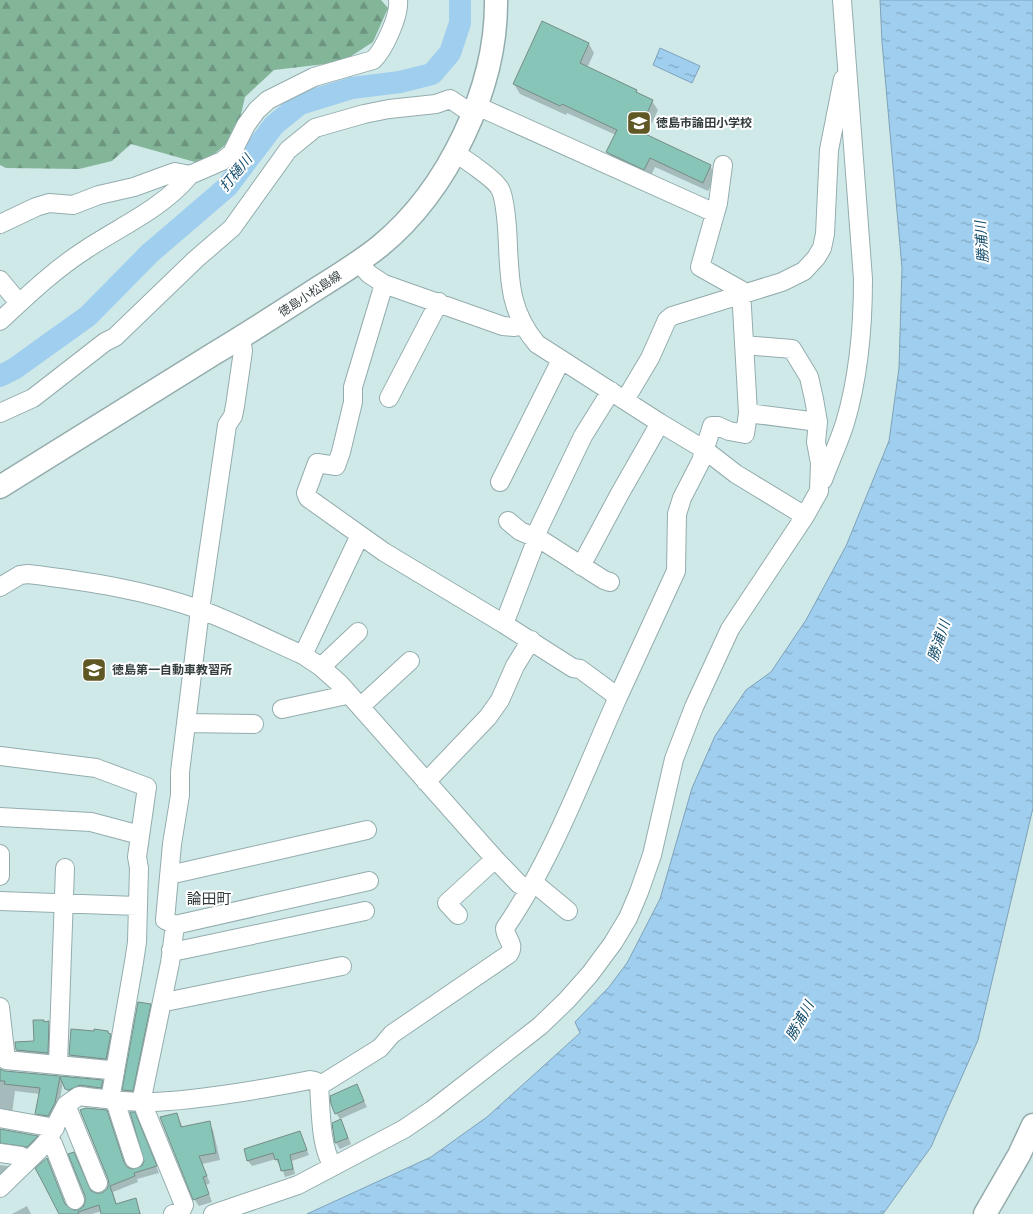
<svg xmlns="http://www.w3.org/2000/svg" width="1033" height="1214" font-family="'Varela Round','Noto Sans JP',sans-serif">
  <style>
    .forest { fill: url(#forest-firs) }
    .water { fill: url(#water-ripples); stroke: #7fa2b9 }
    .shadow { fill: #0003 }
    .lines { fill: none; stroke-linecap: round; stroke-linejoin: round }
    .river { stroke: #9fceee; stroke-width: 22 }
    .building { fill: #87c5b8; stroke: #768c87 }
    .minor-casing { stroke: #94acad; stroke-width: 20 }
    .major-casing { stroke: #94acad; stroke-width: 25 }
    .minor { stroke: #fff; stroke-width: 18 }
    .major { stroke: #fff; stroke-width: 22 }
    .labels { text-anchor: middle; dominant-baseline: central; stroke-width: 4; stroke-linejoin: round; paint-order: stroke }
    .poi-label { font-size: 12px; font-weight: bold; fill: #333d3e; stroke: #fff; text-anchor: start }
    .street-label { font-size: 12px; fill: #333d3e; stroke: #fff }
    .water-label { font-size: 14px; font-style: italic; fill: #144d6c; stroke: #fff }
    .quarter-label { font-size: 15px; fill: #333d3e; stroke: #fff }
  </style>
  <defs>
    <pattern id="forest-firs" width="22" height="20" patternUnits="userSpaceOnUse" patternTransform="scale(1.25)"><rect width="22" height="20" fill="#83b599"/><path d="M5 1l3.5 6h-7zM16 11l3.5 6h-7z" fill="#6c947e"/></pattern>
    <pattern id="water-ripples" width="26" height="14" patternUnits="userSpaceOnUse" patternTransform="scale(1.25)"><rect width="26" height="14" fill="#9fceee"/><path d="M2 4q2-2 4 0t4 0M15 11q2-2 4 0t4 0" fill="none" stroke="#82a8c2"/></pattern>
  </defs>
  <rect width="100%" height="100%" fill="#cfe9e9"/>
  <path class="forest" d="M0,0H381L388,8L373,42L342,62L274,70L245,97L236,136L202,164L131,144L112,161L79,169L6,168L0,165Z"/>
  <path class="water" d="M880,0H1033V808L978,1040L931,1147L883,1214H307L431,1157L487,1117L580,1033L575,1022L609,987L627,963L660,899L692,788L715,736L746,690L771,672L806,620L846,546L889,441L899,368L902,268L882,42Z
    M660,48L700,66L692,83L653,65Z"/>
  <path class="shadow" d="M589,44L594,53L587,68L636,91L638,94L652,101L658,110L646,135L710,166L716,176L708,191L655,167L650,178L613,162L608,152L616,135L567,113L566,115L520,94L514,84Z
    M150,1005L153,1011L136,1097L127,1096L124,1090Z
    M43,1021L44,1023H48L52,1029L51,1059L20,1056L17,1050L35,1042Z
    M72,1031L110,1035L113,1040L109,1064L74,1061L70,1055Z
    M0,1069L4,1072L102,1081L105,1087L104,1094L70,1095L63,1082L58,1110L52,1122L40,1119L36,1113L40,1094L15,1091L12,1114H0Z
    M360,1092L367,1107L340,1119L336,1113Z
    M81,1111H106L110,1118L126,1168L132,1171L142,1167L146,1161L138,1120L159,1173L137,1179L138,1182L113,1192L117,1205L135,1200L141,1214H103L102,1211L92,1214H60L47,1160L66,1207L73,1212L80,1211L87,1202L91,1193L103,1194L108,1190L110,1184Z
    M177,1114L183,1128L209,1123L213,1130L220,1160L202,1164L210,1183L206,1185L212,1202L199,1206L194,1199Z
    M333,1123L344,1127L351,1144L340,1149L336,1143Z
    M0,1130L37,1137L40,1142L30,1153L0,1150Z
    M300,1133L309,1155L292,1161L295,1174L285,1177L281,1165H279L276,1159L252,1166L248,1161Z
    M0,1165L8,1166L11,1172L0,1182Z
    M27,1206L31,1214H12Z"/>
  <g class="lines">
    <path class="river" d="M0,376L14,369L88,316L150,253L227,187L274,125L300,104L352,88L400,82L432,74L450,53L460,23V0"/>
  </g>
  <path class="building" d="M542,21L589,43L580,63L637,90L636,92L653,100L639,131L711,165L703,183L650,158L644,170L606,152L617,130L562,104L560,106L513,84Z
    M138,1002L151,1004L133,1091L122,1090Z
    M33,1020H44V1022L49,1021L48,1053L16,1050L15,1042L34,1041Z
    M71,1029L94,1031V1029L108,1031V1033L111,1034L106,1059L69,1055Z
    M0,1069L5,1071L103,1080L101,1088L80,1085L69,1090L65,1089L60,1077L55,1103L48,1116L35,1114L40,1088L4,1084L5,1081H0Z
    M357,1084L364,1101L335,1114L331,1104L330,1096Z
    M86,1108L107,1110L124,1162L127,1167L132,1169L142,1166L144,1161L130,1112H135L157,1166L134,1173L135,1176L110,1186L116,1204L136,1198L140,1214H101L99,1205L78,1212L79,1214H59L41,1179L35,1168L47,1158L65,1204L73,1210H78L83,1207L85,1202V1196L68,1154L74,1152L91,1191L96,1193H102L107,1189L109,1184L108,1179L80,1110Z
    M177,1113L181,1127L210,1121L216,1153L199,1156L207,1176L203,1177L209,1194L193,1200L160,1117Z
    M341,1119L348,1138L335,1143L332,1123Z
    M0,1129L38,1136L27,1147L0,1143Z
    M300,1131L307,1150L290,1155L293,1169L281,1171L278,1159L275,1160L273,1153L247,1161L244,1149Z"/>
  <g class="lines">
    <defs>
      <path id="minor" d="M477,106L715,213
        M455,153C465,159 496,180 500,189C505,198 506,218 507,227C510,272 506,308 537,344L660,423L705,450L736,474L805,516
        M0,224L36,207L49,203L73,205L99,195L134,187L175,172L190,175L222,161L232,153L246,125L257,110L268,100L314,77L373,60C384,50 400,15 398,0
        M358,262L369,274L384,284L503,326L514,327L523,325
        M0,280L19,303
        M0,321C27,296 54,270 85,250C121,226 162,209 190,175
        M389,398L439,302
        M625,400L650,358L667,320L672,316L782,282L804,271L816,258L822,248L825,234L829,150L843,79
        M0,413L33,398L105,342L115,337L196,259L232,228L288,150L315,128L364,114L389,109L436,104L450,99L474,115
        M748,413L818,422
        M823,480C830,461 839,442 845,423C859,376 863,328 863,279L842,0
        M500,482L561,360
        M508,521L520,531L543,541L604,580L610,582
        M360,535L384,552L504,624
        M581,566L619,495L660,423
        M0,587L20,575L28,574C86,581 146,590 201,610C236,623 269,640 303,655L360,535L308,498L306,493L317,463L336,466L341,452L353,402V387L384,284
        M303,655L321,667L340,684L495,859L519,884L529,890
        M321,667L358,632
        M618,697L676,571L677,514L682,498L701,461L712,426H718L729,431L745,434L748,413L741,290L700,267L718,203L723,165
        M360,707L410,661
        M282,709L342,696L347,693
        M187,723L254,724
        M0,756L96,768L147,787L137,857L139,868L137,942L134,962L110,1100
        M426,782L488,717L500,700L515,666L531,640
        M0,817L91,822L140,835
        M171,873H178L367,830
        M0,876V854
        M533,882L568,911
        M0,901L137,906
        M458,915L447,903L495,859
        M175,925L369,881
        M171,950L177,951L365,911
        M163,999L170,1001L342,966
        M0,1007L6,1060L109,1070L115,1072
        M58,1065L65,868
        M319,1086C321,1109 320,1147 333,1166
        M115,1101L134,1159
        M66,1105L98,1183
        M0,1118L55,1128
        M48,1140L53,1144L75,1200
        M0,1153L21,1156L28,1160
        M0,1188L39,1150L48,1140L66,1105L79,1096C104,1099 130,1103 155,1102C207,1099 259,1090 310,1080L315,1081L319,1086L380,1048L392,1034L509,954C516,943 505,939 505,928C552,860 584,773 618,697L580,669L573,668L504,624L537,538V532L583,436L611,391
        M173,1214L181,1211L184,1205L145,1110L143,1093L170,963L175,925L165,920L172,844L180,795V772L200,610L225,439L227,425L233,416L235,406L243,351L241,338
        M213,1214L298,1185L404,1129L432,1110L540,1026L567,1000L590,974L613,943L628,918L639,892L652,855L674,759L694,707L730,629L805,516L819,491L820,463L816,442L818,422L814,399L809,377L792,349L744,345"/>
      <path id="major" d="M0,487C72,442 144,398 215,353C250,332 284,310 318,288C339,275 360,262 380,246C448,190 497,88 496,0
        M985,1214L1019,1155L1033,1125"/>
    </defs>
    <use href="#minor" class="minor-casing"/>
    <use href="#major" class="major-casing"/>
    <use href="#minor" class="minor"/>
    <use href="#major" class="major"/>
  </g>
  <defs>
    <symbol id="school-square" viewBox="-11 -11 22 22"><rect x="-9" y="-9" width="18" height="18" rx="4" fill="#605824" stroke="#fff"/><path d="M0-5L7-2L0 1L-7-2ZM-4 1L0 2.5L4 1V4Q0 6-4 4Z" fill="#fff"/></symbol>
  </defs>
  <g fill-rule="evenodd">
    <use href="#school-square" x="625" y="109" width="28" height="28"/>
    <use href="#school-square" x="80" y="656" width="28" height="28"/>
  </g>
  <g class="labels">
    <g class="poi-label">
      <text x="656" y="123">徳島市論田小学校</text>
      <text x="112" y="670">徳島第一自動車教習所</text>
    </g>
    <g class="street-label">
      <text transform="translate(310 294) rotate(-33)">徳島小松島線</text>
    </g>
    <g class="water-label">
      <text transform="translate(236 173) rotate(-51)">打樋川</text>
      <text transform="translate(982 242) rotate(-94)">勝浦川</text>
      <text transform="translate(939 641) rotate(-72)">勝浦川</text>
      <text transform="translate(800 1021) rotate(-61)">勝浦川</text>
    </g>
    <g class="quarter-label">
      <text x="209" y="899">論田町</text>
    </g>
  </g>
</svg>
